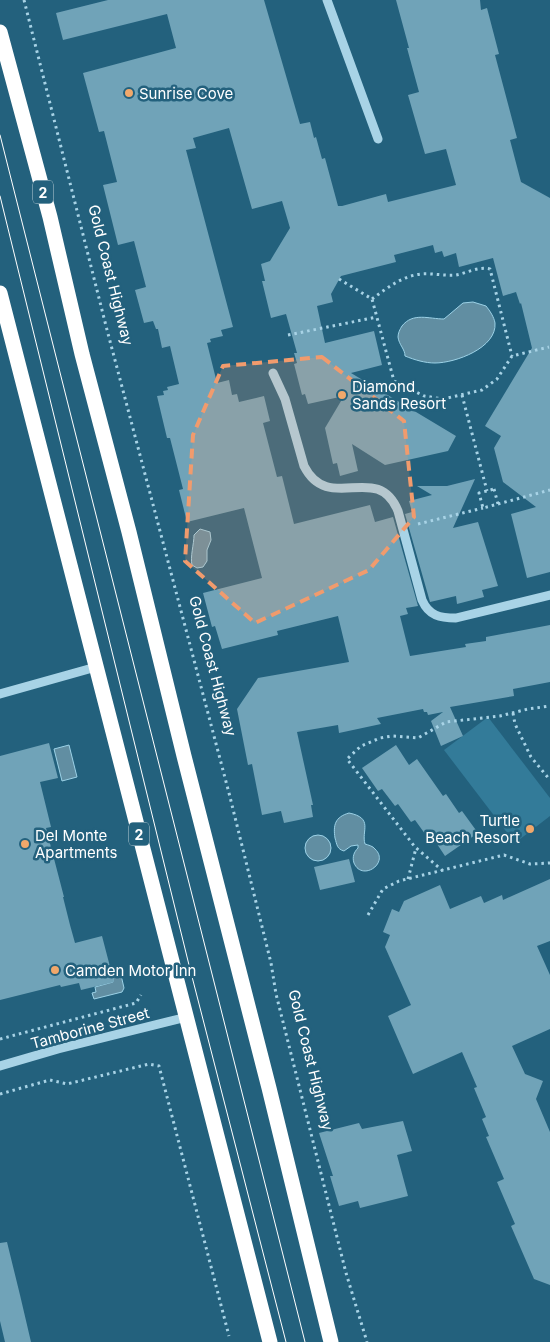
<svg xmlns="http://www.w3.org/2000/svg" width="550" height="1342" font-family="Inter,sans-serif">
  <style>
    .green { fill: #337b99 }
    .water { fill: #618ea2; stroke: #9cd2e7 }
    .building { fill: #70a3b8 }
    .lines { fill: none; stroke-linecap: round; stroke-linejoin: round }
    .path { stroke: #a8d3e6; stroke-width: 3; stroke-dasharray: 2.5 4; stroke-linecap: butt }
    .minor { stroke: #a8d3e6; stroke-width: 9 }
    .highway { stroke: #fff; stroke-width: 15 }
    .tram { stroke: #fff; stroke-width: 1 }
    .marked { fill: #f19b6d; fill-opacity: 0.2; stroke: #f19b6d; stroke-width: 4; stroke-dasharray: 10 6; stroke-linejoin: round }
    .poi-dot { fill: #f1a86b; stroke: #23617d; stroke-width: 2 }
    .labels { text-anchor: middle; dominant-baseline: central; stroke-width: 5; stroke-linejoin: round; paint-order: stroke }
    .shield { fill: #23617d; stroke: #bdd0d8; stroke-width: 1 }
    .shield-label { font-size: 14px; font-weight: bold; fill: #fff }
    .poi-label { font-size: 15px; fill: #fff; stroke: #23617d; text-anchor: start }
    .street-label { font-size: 15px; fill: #fff; stroke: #23617d }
  </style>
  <rect width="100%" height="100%" fill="#23617d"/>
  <path class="green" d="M488,717L550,798V816L515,843L444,750Z"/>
  <path class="water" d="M473,302L486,306C490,311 494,317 495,323C497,348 455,363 435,363C425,363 415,360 405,356C405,349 399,345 398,337C398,333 400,329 402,326C413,312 429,319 444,319L463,303Z
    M200,529L210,532L211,540L207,550V561L203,567L197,568L192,565C190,557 194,544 194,535Z
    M69,745L77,777L62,781L54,749Z
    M349,813C374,818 361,831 365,844C368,845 373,846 375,849C390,863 362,882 354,863C352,857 354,852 358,848V845L351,846L344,851C337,849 337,845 335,838C333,825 335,817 349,813Z
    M305 848a13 13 0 1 1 26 0a13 13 0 1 1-26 0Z
    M121,975L124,988L122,992L94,999L92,993L96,992L95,987L113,982V977Z"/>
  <path class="building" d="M108,0H264L300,124L310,122L314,138L316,137L322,159L325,158L338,206H342L386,194L388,202L456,185L446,149L425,154L408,95L419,92L407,48H409L396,0H480L481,10L487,8L499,54L495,55L517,138L510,140L521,182L550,198V572L527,578L511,514L536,507L503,482L494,448L501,436L485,426L532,348L521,303L520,304L516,292L503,296L493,258L459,267L456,253L444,257L442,251L435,253L433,245L394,255L396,262L341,276L331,294L333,302L317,306L325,343L374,331L382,365L351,373L456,436L448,451L385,465L352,444L358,471L340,476L337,463L333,464L325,428L344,396L308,404L305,394L302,395L294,364L297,363L294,353H297L286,314L271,318L262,281H265L261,264L270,261L290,228L282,201L252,209L229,128L193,138L196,148L186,150L233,327L221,330L223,336L210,339L211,342L207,343L217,383L229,380L232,395L237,394L239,402L264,396L270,421L263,423L277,477L282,476L294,524L370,505L375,522L393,517L418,606L406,608L408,614L400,616L410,656L466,647L465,644L486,641V637L550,625V682L513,689L514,696L450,707L463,736L441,746L431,721L443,712L428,715L427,712H424L423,709L377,718L381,724L339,733L338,725L297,732L313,805H311L313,817L284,823L281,811L262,815L252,764L248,765L237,709L258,678L349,662L338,616L277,631L278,635L222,649L215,626L212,627L203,593L262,578L244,508L187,522L179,490L183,489L170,438H167L157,396L164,395L163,391L168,390L167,387L179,384L170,346L162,348L158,329H156L153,321L144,323L135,290L146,287L134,241L118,245L103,185L117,182L104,131L99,132L83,73L176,48L167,14L63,40L56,13Z
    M475,479L453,528L478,522L498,586L482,590L484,597L457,604L456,596L430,602L405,514L412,512L409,501L432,495L417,486H447Z
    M49,743L58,778L40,782L51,827L46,828L64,897H63L70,925L75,943L102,936L114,982L81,990L79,983L61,987L60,985L0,1000V756Z
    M396,745L409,765L417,759L443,796L446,794L459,813L462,811L478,833L445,856L431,835L428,838L415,820L411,822L398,804L395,806L382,789L378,791L362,768Z
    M349,859L355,882L320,890L314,867Z
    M550,879V941L537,946L550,975V1029L512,1046L525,1074L543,1081L536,1099L550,1132V1285L534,1279L511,1226L515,1224L497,1182L504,1179L486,1137L489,1136L482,1119L486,1117L474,1088L477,1087L462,1052L413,1074L388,1016L411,1005L385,947L390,935L383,932L392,909L399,912L404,901L440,885L450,909L481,896L484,903L502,895L503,900Z
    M403,1121L412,1151L397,1155L408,1196L360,1208L358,1201L339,1206L330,1176H333L319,1133L359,1123L362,1129Z
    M7,1242L20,1295L31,1342H5L0,1321V1243Z"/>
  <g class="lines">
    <path class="path" d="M24,0L106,326L229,793L271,963L276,994L346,1273L367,1342
      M339,279L372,299L394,381L424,396L443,399L482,390L497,379L512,356L549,347
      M372,299C387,288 402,276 421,274C432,273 444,276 456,275C467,273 479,266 490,269L512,356
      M288,335L377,317
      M462,395L487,491
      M494,489L498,504L483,508L479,493Z
      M498,504L550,490
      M418,524L483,508
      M513,713L515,724L531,757L550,780
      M443,871L415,847L347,759L361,746L380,738L392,736L418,738L446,722L500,716L528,709L550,706
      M408,879L416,848
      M368,915L383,889L399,881L504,855L530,864L550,863
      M0,1039L136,1003L141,995
      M0,1094L50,1080L67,1084L149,1064L159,1066L229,1336"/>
    <path class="minor" d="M327,0L378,139
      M273,373L285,399L304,466C329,515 377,460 398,511L422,600C429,616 440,618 456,618L550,595
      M0,694L96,667
      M0,1066L58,1049L187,1017"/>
    <path class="highway" d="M0,32L50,217L82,354L129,532L184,756L269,1088L331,1342
      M0,293L270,1342"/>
    <path class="tram" d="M0,135L305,1342
      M0,196L189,965L286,1342"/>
  </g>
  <path class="marked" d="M322,357L404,421L414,517L369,570L255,623L185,561L193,435L223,366Z"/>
  <g class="poi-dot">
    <circle cx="129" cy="93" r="5"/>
    <circle cx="342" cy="395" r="5"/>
    <circle cx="530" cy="829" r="5"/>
    <circle cx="25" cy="844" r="5"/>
    <circle cx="55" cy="970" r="5"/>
  </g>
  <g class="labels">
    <g class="shield">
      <rect x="33" y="180.5" width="20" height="23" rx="4"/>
      <rect x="129" y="822.5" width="20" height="23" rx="4"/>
    </g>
    <g class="shield-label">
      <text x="43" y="192">2</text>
      <text x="139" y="834">2</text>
    </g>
    <g class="poi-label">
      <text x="139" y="93">Sunrise Cove</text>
      <text x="352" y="386">Diamond<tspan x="352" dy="17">Sands Resort</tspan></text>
      <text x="520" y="820" text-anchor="end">Turtle<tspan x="520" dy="17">Beach Resort</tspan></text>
      <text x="35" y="835">Del Monte<tspan x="35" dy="17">Apartments</tspan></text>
      <text x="65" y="970">Camden Motor Inn</text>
    </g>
    <g class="street-label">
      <text transform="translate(111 275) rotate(76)">Gold Coast Highway</text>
      <text transform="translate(213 666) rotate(75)">Gold Coast Highway</text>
      <text transform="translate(90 1028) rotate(-15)">Tamborine Street</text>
      <text transform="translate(311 1060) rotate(76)">Gold Coast Highway</text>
    </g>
  </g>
</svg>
